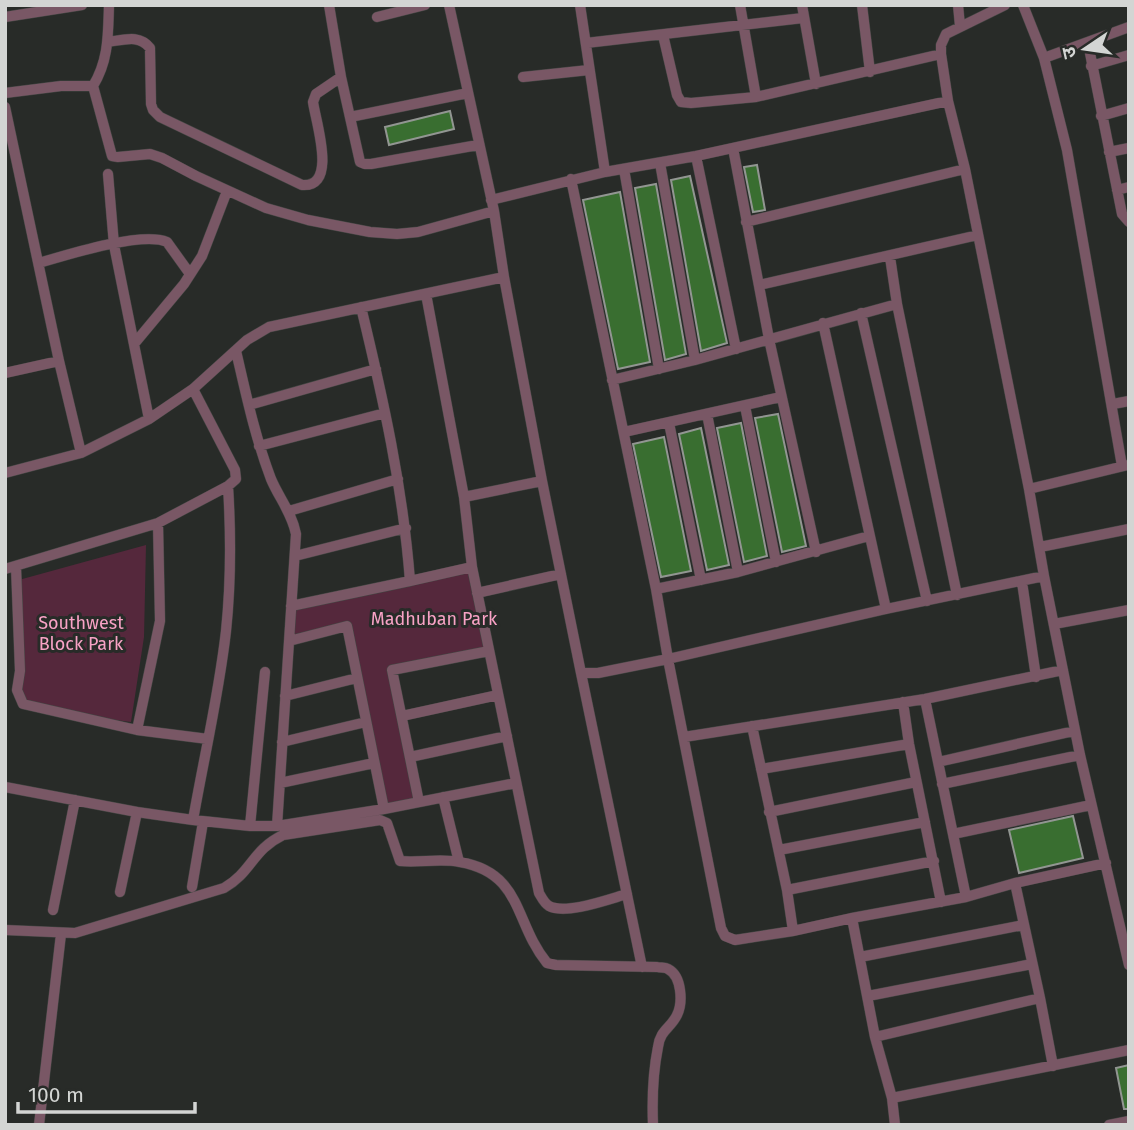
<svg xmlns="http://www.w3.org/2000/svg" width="1134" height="1130" font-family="'Fira Sans','Noto Sans Devanagari',sans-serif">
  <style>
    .green { fill: #55283c }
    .building { fill: #396e30; stroke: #929692; stroke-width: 2 }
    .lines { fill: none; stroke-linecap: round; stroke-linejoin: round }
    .minor-casing { stroke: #434643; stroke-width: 11 }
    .minor { stroke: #795765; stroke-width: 10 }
    .labels { text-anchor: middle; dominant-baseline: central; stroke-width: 6; stroke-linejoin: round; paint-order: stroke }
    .park-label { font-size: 18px; fill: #f8a2c5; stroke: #282b28 }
  </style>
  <rect width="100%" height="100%" fill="#282b28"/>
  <path class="green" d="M146,545L144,637L131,722L22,708L15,581Z
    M472,567L489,651L392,671L419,802L384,809L347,626L289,641L291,606Z"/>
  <path class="building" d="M450,111L454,129L389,145L385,127Z
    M757,165L765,210L753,212L744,167Z
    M690,176L727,343L701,351L671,180Z
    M656,184L686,354L665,360L635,188Z
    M620,192L650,362L618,369L583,200Z
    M778,414L806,546L782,552L755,418Z
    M741,423L767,556L744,562L717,428Z
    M701,428L729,565L707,570L679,434Z
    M664,437L691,571L661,577L633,444Z
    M1073,816L1083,858L1019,873L1009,830Z
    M1129,1065V1109H1124L1116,1068Z"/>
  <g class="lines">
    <defs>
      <path id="minor" d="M329,5L341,77L360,162L365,164H371L478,145
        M580,5L605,172
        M740,5L756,97
        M802,5L816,84
        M862,5L870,72
        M958,5L960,26
        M1023,5L1044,58L1067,150L1122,466
        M5,17L82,5
        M377,17L425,5
        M663,35L677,95L681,102L691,103L756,97L941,54
        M108,42C124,40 139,34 150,48L151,104L153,110L160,117L302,185C338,188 316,123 313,102L316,94L341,77
        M586,43L803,18
        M1088,43L1122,214L1129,222
        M1044,58L1129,27
        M1091,66L1129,55
        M523,77L589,70
        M93,86C109,60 108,34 109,5
        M5,93L61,86H93L112,156L118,157L150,154L162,158L196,176L266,208L308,220L370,232L397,234L418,232L494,211
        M5,107L59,361L81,453
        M1101,116L1129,108
        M350,117L468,93
        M733,148L769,339L816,552
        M1109,152L1129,148
        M696,156L736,349
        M660,163L695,360
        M624,169L659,369
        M108,174L114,245L149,419
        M571,179L656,589L668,659L721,928L725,936L735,940L793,931L852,918L875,1037L892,1098L895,1125
        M1117,190L1129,187
        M491,200L605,172L696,156L948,101
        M746,222L965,169
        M890,257L897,304L957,595
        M39,263C66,255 142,231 167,242L190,274
        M504,277L542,481L581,673H598L668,659L886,609L1044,576L1029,489L965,169L948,101L941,54V45L946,34L1005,5
        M759,285L978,235
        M426,294L464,497L472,567L539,893C542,898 544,903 549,906C566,915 609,899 627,894
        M861,313L927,601
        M823,323L886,609
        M134,344L184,284L202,256L227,191
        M5,373L59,361
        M612,380L695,360L897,304
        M1113,404L1129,401
        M249,405L376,369
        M745,406L776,562
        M707,414L738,572
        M669,423L701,580
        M624,432L781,397
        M259,446L385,413
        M5,473L81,453L149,419L193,389L247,340L269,327L504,277L494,211L449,5
        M1029,489L1128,465
        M464,497L542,481
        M289,511L398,479
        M1040,547L1129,529
        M295,556L406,528
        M16,567L20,671L17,690L23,704L137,730L160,621L158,523
        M5,569L158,523L228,486L236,479L235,470L193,389
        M1044,576L1080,755L1129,965
        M410,581L472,567
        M1022,582L1036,677
        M656,589L738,572L869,536
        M477,593L561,574
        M291,606L410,581C403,488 383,398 361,307
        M1054,624L1129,610
        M289,641L347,626L384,809
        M581,673L642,967
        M285,696L357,678
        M925,699L966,897
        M903,702L909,744L941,902
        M402,716L498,695
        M752,726L787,890L793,931
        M137,730L208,739
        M684,737L925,699L1063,670
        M282,742L366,722
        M410,757L507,736
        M938,762L1074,731
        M761,769L909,744
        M280,783L374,763
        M942,784L1080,755
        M5,787L137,812L193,820C204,757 219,694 226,631C231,583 231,534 228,486
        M443,797L459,862
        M419,802L392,670L489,651
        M769,812L916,782
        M193,820L250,826H277L296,534C292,513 279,498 271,479C255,437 246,394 236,351
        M250,826L265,672
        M277,826L384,809L516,783
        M953,834L1091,805
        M779,850L925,822
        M192,887L203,822
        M787,890L934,861
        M120,892L137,812
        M53,910L75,800
        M852,918L966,897L1015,883L1106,863
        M5,930L75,933L224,888C252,872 252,850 283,835L380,820L387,823L400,861C420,863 440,858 460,862C523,873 514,923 547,963L556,965L657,967C661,968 665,967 668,969C682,976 683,1003 677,1015C671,1028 660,1030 658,1047C653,1072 652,1100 653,1125
        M860,957L1023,925
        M868,996L1032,964
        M1040,998L1053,1066
        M875,1037L1040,998L1015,883
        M892,1098L1129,1050
        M39,1125L61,934
        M1109,1125L1129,1121"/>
    </defs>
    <use href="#minor" class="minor-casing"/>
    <use href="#minor" class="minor"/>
  </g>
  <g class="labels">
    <g class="park-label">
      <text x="434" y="619">Madhuban Park</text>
      <text x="81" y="623">Southwest<tspan x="81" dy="21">Block Park</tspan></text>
    </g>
  </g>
  <rect width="1134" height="1130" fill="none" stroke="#d3d5d3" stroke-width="14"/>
  <g transform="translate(1085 49) rotate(257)" stroke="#282b28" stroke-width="5" paint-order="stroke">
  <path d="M0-5L12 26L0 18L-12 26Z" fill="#d3d5d3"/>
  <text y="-10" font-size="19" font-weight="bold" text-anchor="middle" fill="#d3d5d3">उ</text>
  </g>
  <path d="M18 1102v10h177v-10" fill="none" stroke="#d3d5d3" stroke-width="3.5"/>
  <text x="28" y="1102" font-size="21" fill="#d3d5d3" stroke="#282b28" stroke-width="5" paint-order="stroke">100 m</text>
</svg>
